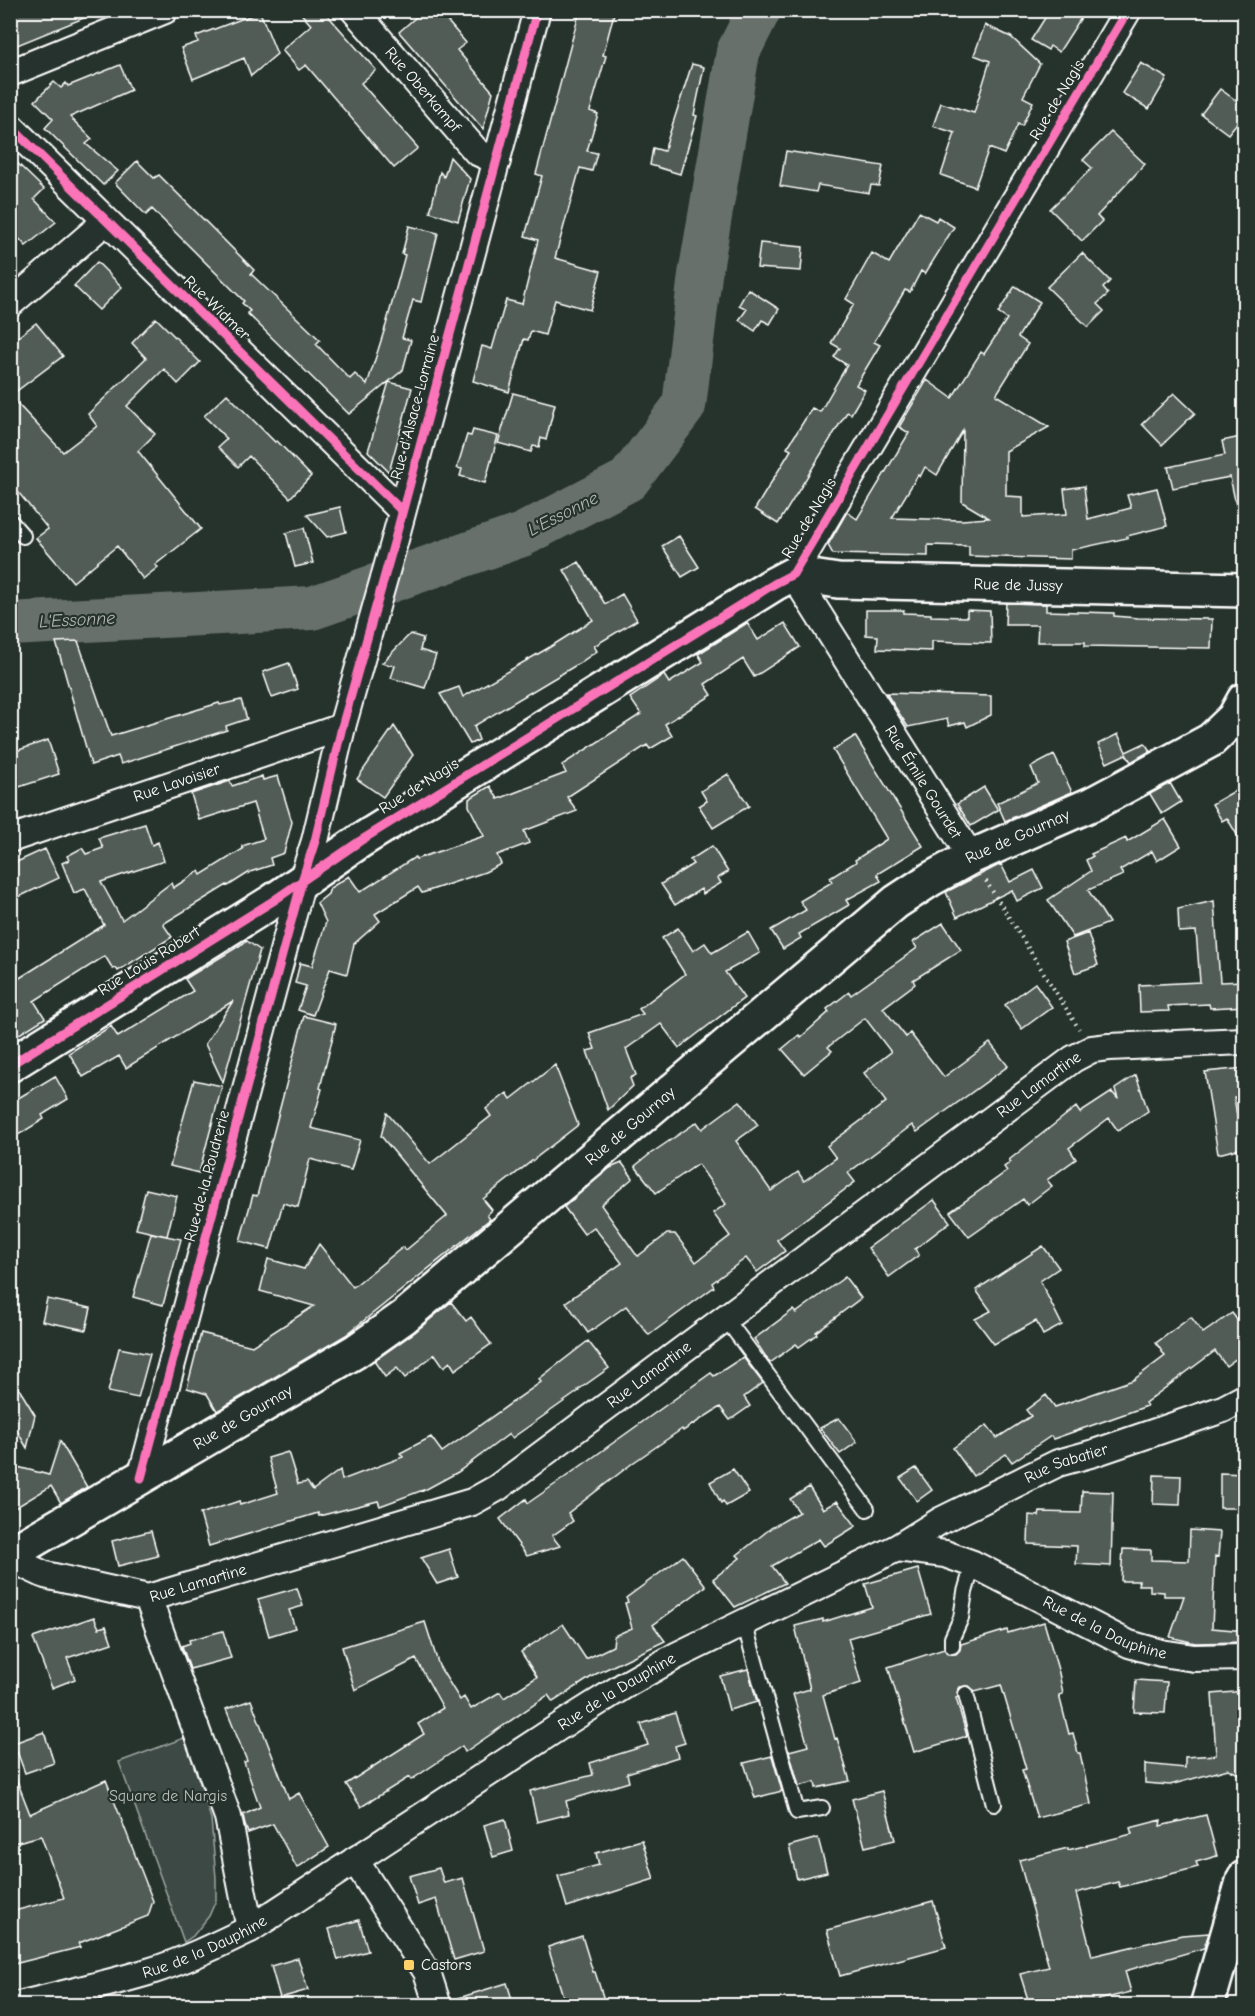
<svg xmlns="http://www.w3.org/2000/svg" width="1255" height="2016" font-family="'Comic Neue',sans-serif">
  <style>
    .green { fill: #3e4944; stroke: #9ea4a2; stroke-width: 1.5 }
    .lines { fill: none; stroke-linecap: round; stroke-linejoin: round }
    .river { stroke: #67706c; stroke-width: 44 }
    .building { fill: #515c57; stroke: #fff; stroke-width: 1.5; fill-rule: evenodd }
    .lane-casing { stroke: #fff; stroke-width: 18 }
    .street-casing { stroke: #fff; stroke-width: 30 }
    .secondary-casing { stroke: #fff; stroke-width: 38 }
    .path { stroke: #fff; stroke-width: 4; stroke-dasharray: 1.5 4.5; stroke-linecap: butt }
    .lane { stroke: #26332d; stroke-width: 14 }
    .street { stroke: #26332d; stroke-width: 26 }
    .secondary { stroke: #26332d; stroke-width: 33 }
    .cycleway-casing { stroke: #26332d; stroke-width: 13 }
    .cycleway { stroke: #fb73b8; stroke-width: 9 }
    .poi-dot { fill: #ffd166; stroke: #26332d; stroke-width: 2 }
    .labels { text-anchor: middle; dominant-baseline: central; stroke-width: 4.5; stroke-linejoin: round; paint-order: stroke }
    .street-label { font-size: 16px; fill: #fff; stroke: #26332d }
    .park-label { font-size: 16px; fill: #bbbfbe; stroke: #26332d }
    .poi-label { font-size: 16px; fill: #fff; stroke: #26332d; text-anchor: start }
    .water-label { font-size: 18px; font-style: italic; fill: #b3b8b6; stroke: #26332d }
  </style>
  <rect width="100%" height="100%" fill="#26332d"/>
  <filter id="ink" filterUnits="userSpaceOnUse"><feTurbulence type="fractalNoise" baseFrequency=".0167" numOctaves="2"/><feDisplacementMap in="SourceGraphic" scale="12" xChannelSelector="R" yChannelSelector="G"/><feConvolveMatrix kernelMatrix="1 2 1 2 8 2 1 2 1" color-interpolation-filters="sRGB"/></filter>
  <g filter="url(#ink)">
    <path class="green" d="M184,1738L202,1789L211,1819L216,1878V1900L209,1916L193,1936L184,1942L119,1762Z"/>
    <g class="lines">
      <path class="river" d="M10,624L312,608L522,535L628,480L684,406L700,275L738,52L759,10"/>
    </g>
    <path class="building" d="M10,10H100L101,11L10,48Z
      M298,10H323L376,70L361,83L418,148L394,168L306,65L299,70L282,50L311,25Z
      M424,10H438L466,43L457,50L493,92L483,129L399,32Z
      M580,10H615L603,55L606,56L590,111L598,114L587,151L597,153L592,171L580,168L555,258L601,271L590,310L555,300L545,335L531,331L528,340L524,339L509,392L473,381L482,346L492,349L506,300L522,304L538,240L525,236L542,176L536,174Z
      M1050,10H1086L1059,52L1050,46L1048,50L1031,40Z
      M260,12L277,54L251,76L244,58L193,79L181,48L198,42L196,36Z
      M985,25L1011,37L1040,64L1023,97L1033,102L1022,126L1018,124L1004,154L989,148L975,187L941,175L955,133L933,126L941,103L974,113L990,61L974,55Z
      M1141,63L1167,78L1149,109L1122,93Z
      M692,64L704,67L694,115L697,116L680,174L650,165L653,148L664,151Z
      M120,65L131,90L70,117L92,139L86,144L118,171L103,185L45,128L53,119L35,101L54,82L61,88L66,83L68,86Z
      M1220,89L1245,107V113L1228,134L1201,114Z
      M1111,132L1145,164L1097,216L1102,221L1082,241L1050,209L1092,168L1083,160Z
      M786,151L883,166L879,186L871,185L869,193L818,185L816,192L780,186Z
      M10,156L44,189L34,199L56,222L26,246L10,229Z
      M450,157L470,179L458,221L430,212L440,172L444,177Z
      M137,161L154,178L159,175L254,270L251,274L320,340L316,344L350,379L355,374L367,385L386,325L405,255L402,254L409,226L438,233L421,302L413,300L402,338L411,340L403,370L349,414L247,313L250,311L242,303L244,301L152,209L146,215L115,183Z
      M919,212L936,221L938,217L954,227L925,274L921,271L910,292L905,290L874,342L880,345L856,385L865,390L851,414L847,412L778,524L755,509L791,450L787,448L812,408L820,412L847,365L834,357L840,348L831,343L854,304L846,299L872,253L889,263Z
      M760,243L803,247L801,271L757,268Z
      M1082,253L1110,281L1103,288L1108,294L1097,304L1104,311L1088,327L1047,287Z
      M97,262L122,287L99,310L74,286Z
      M1015,286L1040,302L1018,337L1028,344L996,395L1049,427L1006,451V496L1023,497V517L1067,514L1064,489L1084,486L1088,519L1131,508L1127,495L1157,488L1167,526L1127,536V538L1071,550V559L969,556V546L928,545V556L833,554L828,545L847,512L857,519L909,433L899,427L927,380L952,398L981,352L984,354L1007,319L998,313ZM963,430L962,502L989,518L962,520L892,518L918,475L920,477L925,467L937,475Z
      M748,289L779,309L770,324L762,320L755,331L739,320L747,309L739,305Z
      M156,318L200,362L178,384L164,369L127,406L155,434L138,451L201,529L155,565L158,567L143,579L117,546L73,582L36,538L48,529L10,482V396L63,452L97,426L88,414L146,358L132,343Z
      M36,323L63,356L10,396V343Z
      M389,382L412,388L389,472L368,451Z
      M513,393L555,404L546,440L541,438L539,447L533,446L531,452L498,443Z
      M1174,393L1195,413L1162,445L1142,424Z
      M227,394L275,442L277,441L311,476L290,498L249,456L238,467L218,447L227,439L204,416Z
      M473,430L498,436L485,483L460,476L462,469L457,468L467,435L471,436Z
      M1245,436V504L1236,505L1230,477L1173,488L1168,467L1225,455L1222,441Z
      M340,507L346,532L327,537L307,515Z
      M304,528L313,563L295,567L286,533Z
      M679,536L699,567L682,577L662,546Z
      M579,562L605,604L622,594L637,620L594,646L597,651L578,664L474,726L479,740L470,744L440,694L459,687L463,697L550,647L593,620L564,570Z
      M1006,603L1046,604V611L1114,613V616L1138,618L1212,619L1211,648L1085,646V642H1037L1038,625H1005Z
      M866,610H904L903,613L931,614V616L967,617V610L990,611L991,643L932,641V651L877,649L878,636L866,635Z
      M747,623L758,640L785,623L800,647L754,677L743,659L705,684L712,695L665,724L672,736L650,749L647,745L567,797L577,811L524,831L529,843L497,855L501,864L485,872L422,893L418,887L375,914L380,921L354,944L347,974L330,969L313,1015L298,1010L306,986L295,983L300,963L312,966L326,922L317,903L328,894L330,888L349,876L360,892L415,857L416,859L484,836L469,806V799L490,786L498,799L566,773L562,765L641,714L630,698L664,675L669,683L703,662L698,654Z
      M410,634L423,638L420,650L436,655L425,688L391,678L395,666L382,663Z
      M78,641L111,736L219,703L220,705L241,700L247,719L226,726L227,730L121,764L118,756L91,765L56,642Z
      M289,663L298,689L272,698L263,672Z
      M886,693L991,696V715L967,727L965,722L949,726L947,719L908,727Z
      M394,726L413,755L383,797L357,779Z
      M1118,734L1126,752L1145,743L1150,751L1131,762L1126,754L1107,763L1098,744Z
      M855,736L923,846L877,874L881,881L846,900L849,905L799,934L801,938L783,949L771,930L806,910L800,901L832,882L830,878L856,862L855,860L887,839L833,750Z
      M48,740L59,774L10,790V753Z
      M1054,755L1072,792L1005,821L997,803L1038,783L1031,767Z
      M728,774L749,806L713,828L699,806L707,801L701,791Z
      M262,776L263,780L278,776L292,822L284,853L270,858L272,865L250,872L228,886L227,885L163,924L172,937L118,971L116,968L113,969L105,956L34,1001L45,1018L10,1040V984L104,925L85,889L74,893L62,863L69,860L67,856L82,848L86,854L103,848L99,838L145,824L152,845L158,842L164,861L101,882L122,920L171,883L173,888L199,871L201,875L243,849L242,846L264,839L253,803L199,820L191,794L230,781L232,786Z
      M1170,783L1181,802L1162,814L1150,794Z
      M1245,785V848L1227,818L1222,821L1212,804Z
      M984,787L998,810L971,826L957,804Z
      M1165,819L1181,846L1157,861L1152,851L1120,870L1123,875L1088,890L1109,923L1073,937L1048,900L1091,871L1086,860L1093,856L1091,854L1126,838L1127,842Z
      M712,846L728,872L718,878L721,883L703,894L701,889L675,905L661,884L693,864L690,860Z
      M45,849L59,878L10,901V865Z
      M1001,864L1010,882L1034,870L1043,888L1017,901L1012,890L957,917L946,892Z
      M1214,901L1220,982L1245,981V1006L1210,1008L1209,1004L1168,1006L1169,1011L1140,1012L1139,985L1200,982L1196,931L1179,932L1178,909Z
      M943,923L961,950L913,980L915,984L883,1008L906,1037L910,1033L944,1077L990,1043L1008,1066L917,1132L912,1125L848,1173L855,1182L777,1240L785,1251L757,1272L746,1258L712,1283L714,1287L649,1335L626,1306L588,1333L566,1302L622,1263L594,1227L584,1234L564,1207L610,1168L622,1163L633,1178L601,1205L635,1253L638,1256L667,1234H675L696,1262L730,1236L713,1213L726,1204L698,1164L656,1193L635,1166L650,1154L697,1122L702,1129L740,1101L758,1125L736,1141L771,1191L798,1172L804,1181L836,1158L827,1146L886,1102L864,1073L891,1052L865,1018L828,1047L832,1051L804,1074L782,1049L799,1035L801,1037L829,1012L827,1009L849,992L851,995L917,948L913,942Z
      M678,928L693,951L705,943L712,953L748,932L760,953L725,972L744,998L679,1048L661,1024L626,1049L636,1075L630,1078L633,1086L608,1110L587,1051L595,1049L589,1033L643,1014L639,1009L685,974L662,938Z
      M1088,933L1098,965L1075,973L1064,942Z
      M247,941L260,950L223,1082L205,1044L233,1001L126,1068L119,1056L83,1077L69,1053L111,1026L118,1037L193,991L185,979Z
      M1035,983L1052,1007L1022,1029L1005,1005Z
      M304,1016L336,1024L320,1088L322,1089L311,1128L360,1140L351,1170L310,1159L298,1207L283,1203L270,1249L240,1241L253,1195L257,1196Z
      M555,1065L578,1125L483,1199L492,1210L487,1215L490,1219L346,1335L217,1411L207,1394L187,1388L201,1333L252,1346L314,1306L260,1291L268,1259L304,1269L319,1244L353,1287L403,1247L406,1250L447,1216L381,1136L387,1113L430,1164L491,1116L486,1109L507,1093L511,1099Z
      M1245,1068V1097H1234L1242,1148L1218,1154L1205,1072Z
      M1136,1075L1148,1111L1118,1131L1109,1118L1069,1148L1076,1159L1047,1180L1052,1186L1027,1205L1023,1199L969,1237L950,1212L1007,1171L1004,1167L1011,1162L1009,1160L1076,1107L1080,1113L1112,1092L1118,1099L1115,1089Z
      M55,1076L68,1099L42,1115L44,1119L10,1140V1103Z
      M194,1080L222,1086L199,1173L170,1166Z
      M146,1189L177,1196L167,1236L136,1229Z
      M934,1200L950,1222L915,1249L919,1255L889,1277L868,1248Z
      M151,1233L181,1239L163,1305L133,1297Z
      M1043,1246L1059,1268L1040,1281L1062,1325L1043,1335L1036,1321L994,1344L975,1319L991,1311L976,1290Z
      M845,1277L861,1298L816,1332L817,1334L799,1347L796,1344L770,1363L754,1339L793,1310L796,1313Z
      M47,1299L91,1308L86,1330L42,1321Z
      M451,1302L466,1321L471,1317L491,1344L455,1370L450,1362L444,1367L435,1354L405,1378L397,1368L385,1377L374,1361L415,1332Z
      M1232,1313L1245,1330V1352L1226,1366L1215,1351L1145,1403L1147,1406L1053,1439L1051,1436L1012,1462L1006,1454L973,1476L953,1448L987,1425L997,1438L1031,1416L1026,1410L1046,1395L1055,1407L1133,1380L1165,1356L1156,1343L1191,1317L1203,1333Z
      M588,1341L609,1368L578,1390L579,1391L512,1438L509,1434L458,1472L423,1491V1490L380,1506L378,1501L319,1516L318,1513L209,1546L200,1514L239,1501L240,1505L278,1493L268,1458L288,1452L298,1484L307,1482L313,1490L340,1470L342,1480L403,1457L400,1453L431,1437L442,1452L541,1382L539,1379Z
      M119,1348L150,1354L138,1398L108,1392Z
      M743,1357L763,1383L744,1397L750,1406L730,1420L720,1407L683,1431L682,1429L634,1462L568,1513L573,1521L552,1536L560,1546L527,1556L500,1519L526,1499L528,1503L557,1483L711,1373L714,1376Z
      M10,1374L35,1415L27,1448L10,1419Z
      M839,1418L857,1442L840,1454L820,1428Z
      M60,1441L87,1487L61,1503L51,1486L10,1511V1465L49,1475Z
      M916,1468L932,1490L917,1501L900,1478Z
      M733,1469L749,1493L726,1506L723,1501L721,1503L710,1482Z
      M1220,1473L1245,1474V1508H1220Z
      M1154,1475L1181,1476L1180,1505L1153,1504Z
      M809,1487L823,1509L837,1501L856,1526L824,1546L819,1539L772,1566L785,1583L735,1607L713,1579L740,1558L737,1555L771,1528L799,1512L790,1499Z
      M1082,1491L1113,1492L1111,1566L1076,1564L1077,1546L1028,1544L1029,1515L1039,1516L1040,1512L1081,1513Z
      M1190,1530L1220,1532L1218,1557L1215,1556L1212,1628L1245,1631V1642L1195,1643L1170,1637L1184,1596H1164V1592L1150,1591V1585H1138L1139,1581H1121L1123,1549L1151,1550V1560L1189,1561Z
      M151,1531L158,1556L118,1566L112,1541Z
      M449,1549L458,1577L437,1584L421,1558Z
      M683,1556L706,1586L653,1625L665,1641L596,1674L553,1702L548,1695L465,1752L462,1746L411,1780L409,1777L361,1807L346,1784L424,1734L418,1724L443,1708L416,1659L355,1690L342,1647L425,1622L439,1666L460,1700L464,1697L471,1709L500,1692L504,1698L537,1677L521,1652L563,1624L586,1659L613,1646L614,1636L632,1628L625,1603L628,1602L626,1598Z
      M918,1569L931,1614L848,1638L861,1683L823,1695L835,1739L837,1738L850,1781L816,1788L815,1782L799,1786L789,1751L808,1746L793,1694L810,1689L795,1626L823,1619V1622L872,1607L865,1584Z
      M297,1588L303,1606L289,1610L295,1628L269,1636L258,1599Z
      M94,1617L99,1628L106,1626L112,1643L67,1658L75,1679L52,1688L33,1638Z
      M1044,1622L1059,1673L1063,1694L1059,1695L1069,1734L1073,1733L1078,1753H1080L1091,1804L1037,1818L1022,1770L1026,1769L1001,1685L975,1692L969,1686L960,1687L957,1692L958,1697L956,1698L967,1736L914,1752L888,1667L944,1649L948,1654H956L960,1650L961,1644L1007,1630L1008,1633Z
      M223,1631L231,1658L190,1669L182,1646L190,1643L189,1640Z
      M748,1669L757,1702L729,1710L720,1676Z
      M1136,1680L1167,1682L1165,1713L1134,1712Z
      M1245,1691V1777L1228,1769L1170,1785L1145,1783V1764L1185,1768V1757L1216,1755L1212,1694Z
      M251,1700L289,1799L299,1793L329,1847L297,1868L273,1824L248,1833L245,1825L243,1815L260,1807L244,1762L247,1761L226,1709Z
      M675,1713L685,1743L675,1746L678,1757L627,1773L629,1782L566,1801L569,1814L537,1822L530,1791L593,1775L590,1763L648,1745L641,1724Z
      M44,1732L54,1763L25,1773L14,1743Z
      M772,1756L782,1791L755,1798L744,1763Z
      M10,1768H12L30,1814L106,1780L153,1901L148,1916L79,1943L81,1947L10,1965V1912L64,1898L41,1836L10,1844Z
      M882,1791L895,1840L865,1847L852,1799Z
      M1206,1815L1217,1856L1196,1862L1198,1867L1120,1887L1118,1882L1076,1893L1092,1956L1182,1935L1209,1933L1204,1948L1125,1971L1131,1992L1098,2000L1099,2002L1085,2006H1030L1020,1974L1049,1967L1019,1860L1068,1848V1850L1132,1834L1130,1828L1161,1820L1160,1826Z
      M505,1819L513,1851L493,1857L484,1825Z
      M818,1838L827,1872L797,1879L789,1846Z
      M642,1840L654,1879L567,1907L558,1876L599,1865L596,1853Z
      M439,1868L444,1883L463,1878L484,1951L454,1960L436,1899L418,1905L409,1876Z
      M933,1901L946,1947L840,1976L827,1930Z
      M359,1920L368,1951L338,1960L329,1929Z
      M582,1936L593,1972H595L606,2006H566L548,1947Z
      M298,1958L308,1990L280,1998L271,1966Z
      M507,1983L514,2006H453L452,2000Z"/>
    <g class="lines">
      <defs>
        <path id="lane" d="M10,521L23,536
          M727,1317L732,1327L867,1509
          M744,1622L797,1812L822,1808
          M952,1646V1638L961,1618L965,1592L973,1564
          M966,1694L994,1804"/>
        <g id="street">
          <path id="s1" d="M354,10L477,152L497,161"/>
          <path d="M10,73L165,10"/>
          <path d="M10,126L402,511"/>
          <path d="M10,304L106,221"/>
          <path id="s2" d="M10,839L342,727"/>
          <path d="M971,857L793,574L1128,10"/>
          <path d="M141,1478L302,881L315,841L342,727L394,543L537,10"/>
          <path id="s3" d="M897,1548L945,1554L973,1564L1129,1644L1161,1653L1194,1658L1244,1657"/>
          <path id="s4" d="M17,1551L28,1567L45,1575L148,1598L472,1502L497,1488L1073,1059L1092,1049L1109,1047L1244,1041"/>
          <path d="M148,1598L228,1817L250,1929"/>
          <path d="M355,1860L427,1972L438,2006"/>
          <path id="s5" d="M14,2006C59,1995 104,1985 148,1972C184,1961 217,1945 250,1929L571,1719L625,1685L676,1656L897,1548L940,1521L1058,1463L1094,1453L1223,1409L1244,1398"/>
        </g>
        <g id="secondary">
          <path id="s6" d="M10,1065L273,901L360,841L774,584L793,574L838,581L1244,590"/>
          <path id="s7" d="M10,1554L356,1351L404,1317L896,902L931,879L971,857L1094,803L1211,740L1234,718L1244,700"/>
          <path d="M1207,2006L1244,1878"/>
        </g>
      </defs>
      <use href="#lane" class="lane-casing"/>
      <use href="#street" class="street-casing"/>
      <use href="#secondary" class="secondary-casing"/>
      <path class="path" d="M986,881L1079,1029"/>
      <use href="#lane" class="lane"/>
      <use href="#street" class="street"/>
      <use href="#secondary" class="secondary"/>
      <defs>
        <path id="cycleway" d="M10,126L402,511
          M10,1065L273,901L360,841L774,584L793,574L1128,10
          M141,1478L302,881L315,841L342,727L394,543L537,10"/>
      </defs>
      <use href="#cycleway" class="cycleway-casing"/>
      <use href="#cycleway" class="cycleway"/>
    </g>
  </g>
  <rect class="poi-dot" x="403" y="1959" width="12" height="12" rx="3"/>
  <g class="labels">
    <g class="street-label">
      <text stroke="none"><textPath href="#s1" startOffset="105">Rue Oberkampf</textPath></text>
      <text transform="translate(1057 100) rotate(-59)">Rue de Nagis</text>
      <text transform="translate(217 308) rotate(44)">Rue Widmer</text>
      <text transform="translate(415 407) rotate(-75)">Rue d'Alsace-Lorraine</text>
      <text transform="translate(809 518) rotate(-59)">Rue de Nagis</text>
      <text stroke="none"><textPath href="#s6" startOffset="1150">Rue de Jussy</textPath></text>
      <text transform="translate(923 782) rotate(58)">Rue Émile Gourdet</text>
      <text stroke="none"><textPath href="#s2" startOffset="176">Rue Lavoisier</textPath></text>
      <text transform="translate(419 786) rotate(-32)">Rue de Nagis</text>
      <text stroke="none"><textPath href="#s7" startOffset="1242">Rue de Gournay</textPath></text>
      <text transform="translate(149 961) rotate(-32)">Rue Louis Robert</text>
      <text stroke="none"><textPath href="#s4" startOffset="1186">Rue Lamartine</textPath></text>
      <text stroke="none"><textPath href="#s7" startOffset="756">Rue de Gournay</textPath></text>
      <text transform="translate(207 1176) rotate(-75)">Rue de la Poudrerie</text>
      <text stroke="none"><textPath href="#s4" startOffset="700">Rue Lamartine</textPath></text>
      <text stroke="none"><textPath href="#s7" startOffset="270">Rue de Gournay</textPath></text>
      <text stroke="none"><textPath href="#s5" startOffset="1191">Rue Sabatier</textPath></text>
      <text stroke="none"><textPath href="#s4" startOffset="196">Rue Lamartine</textPath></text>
      <text stroke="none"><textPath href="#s3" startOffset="225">Rue de la Dauphine</textPath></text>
      <text stroke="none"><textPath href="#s5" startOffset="686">Rue de la Dauphine</textPath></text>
      <text stroke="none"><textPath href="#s5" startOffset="200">Rue de la Dauphine</textPath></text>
    </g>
    <g class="park-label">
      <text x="168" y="1796">Square de Nargis</text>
    </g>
    <g class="poi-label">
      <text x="421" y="1965">Castors</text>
    </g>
    <g class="water-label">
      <text transform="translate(563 514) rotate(-27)">L'Essonne</text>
      <text transform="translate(77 620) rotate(-3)">L'Essonne</text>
    </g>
  </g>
  <rect width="1255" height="2016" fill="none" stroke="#26332d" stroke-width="36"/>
  <rect x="18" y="18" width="1219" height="1980" fill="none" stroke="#fff" stroke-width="2" filter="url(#ink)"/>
</svg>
